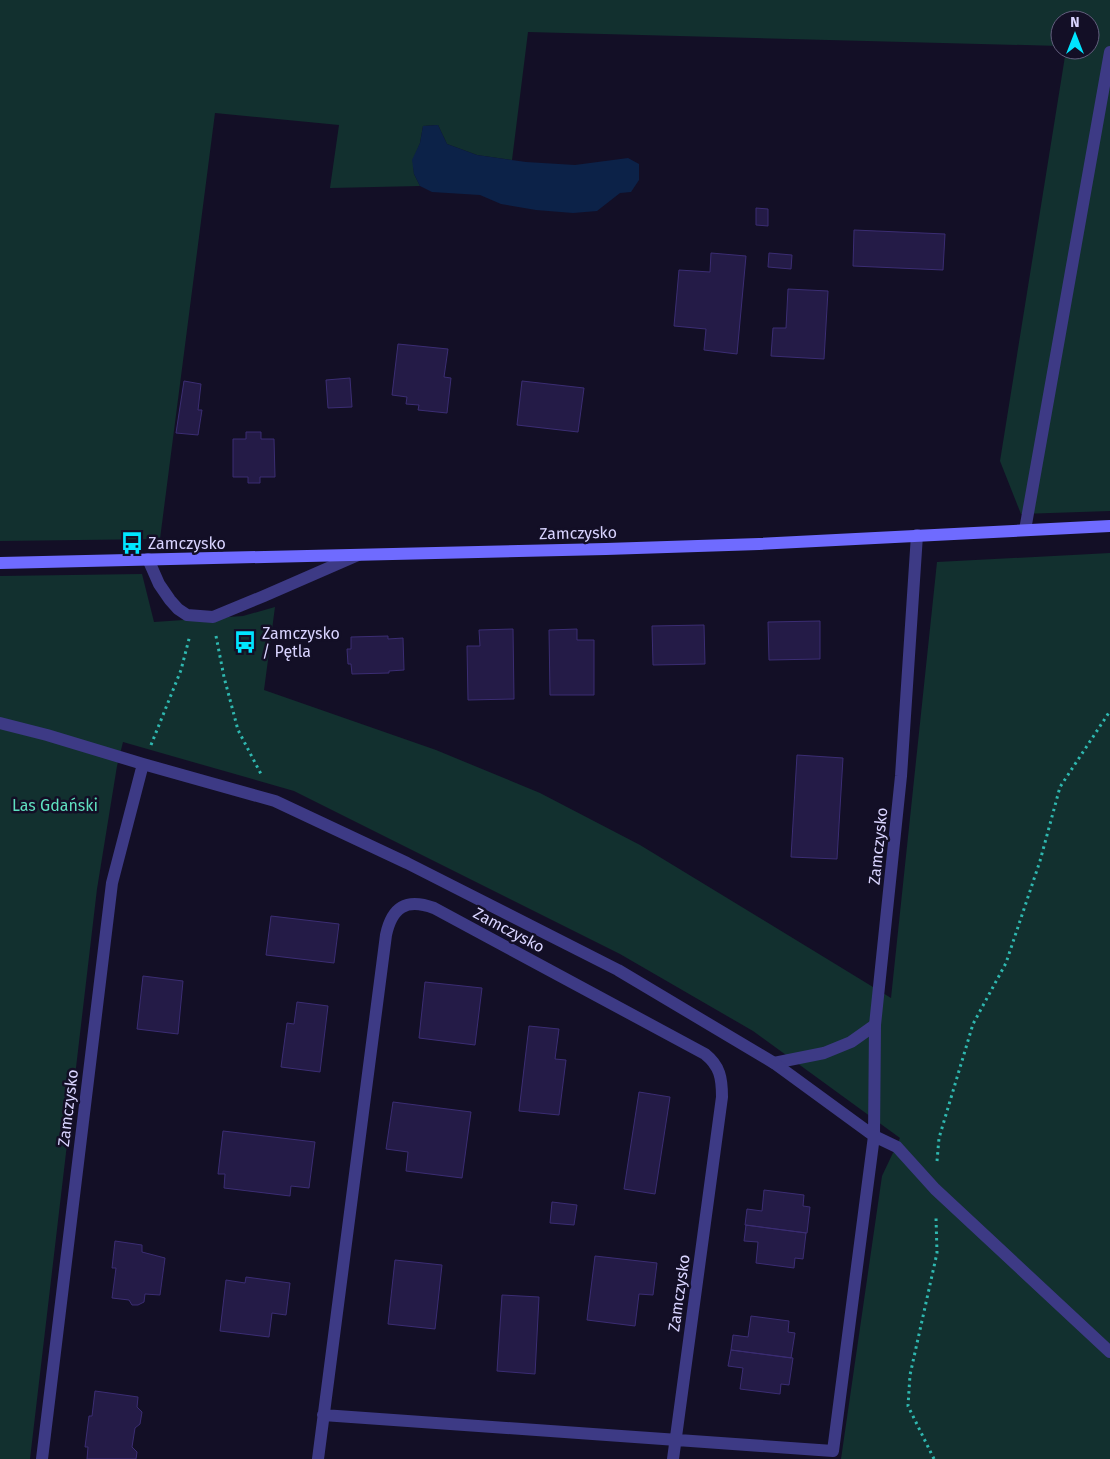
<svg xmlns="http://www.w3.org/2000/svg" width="1110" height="1459" font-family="'Fira Sans',sans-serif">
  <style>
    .green { fill: #12302f }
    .water { fill: #0c2248 }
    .building { fill: #241b47; stroke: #3b2d73 }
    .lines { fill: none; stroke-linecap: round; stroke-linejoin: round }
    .path { stroke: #2fb8b0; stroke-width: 3; stroke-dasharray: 2.5 4; stroke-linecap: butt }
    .lane { stroke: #3d3a85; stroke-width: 12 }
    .street { stroke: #3d3a85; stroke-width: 12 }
    .secondary { stroke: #6f6bff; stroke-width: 12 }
    .labels { text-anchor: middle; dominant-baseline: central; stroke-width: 5; stroke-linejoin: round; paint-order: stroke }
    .street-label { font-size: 16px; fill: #d9d4ff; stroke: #130f26 }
    .poi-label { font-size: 16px; fill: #d9d4ff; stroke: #130f26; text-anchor: start }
    .park-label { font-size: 16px; fill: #5fe0c0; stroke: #130f26 }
  </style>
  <rect width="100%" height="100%" fill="#130f26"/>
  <path class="green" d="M0,0H1110V511L1021,514L1000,461L1066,50H1090V20H1060V46L528,32L512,160L477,155L447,144L438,125L423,126L420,143L413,160L414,174L420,186L330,188L339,125L215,113L160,539L0,541Z
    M1110,553V1459H841L882,1176L900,1138L753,1031L620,954L294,791L123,742L117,766L97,889L30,1459H0V576L142,574L154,622L243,616L275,607L264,690L436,750L540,793L640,845L891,998L937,562Z"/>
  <path class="water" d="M438,125L447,144L477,155L526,162L575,165L628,158L639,164V180L631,192L620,193L597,211L573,213L536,210L501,204L480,195L432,192L420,186L414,174L412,160L420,143L423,126Z"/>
  <path class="building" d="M756,208L768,209V226L756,225Z
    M854,230L945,234L943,270L853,266Z
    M711,253L746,256L737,354L704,350L706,329L674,326L679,270L710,272Z
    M769,253L792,255L791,269L768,267Z
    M788,289L828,291L824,359L771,356L773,328H786Z
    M398,344L448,349L444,377L451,378L447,413L418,410L419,405L406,404L407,397L392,395Z
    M350,378L352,407L328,408L326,380Z
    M184,381L201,384L198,410H202L198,435L176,433Z
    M522,381L584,388L578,432L517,425Z
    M246,432H261V439H274L275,477H260V483H248V477H233V439H246Z
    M820,621V659L769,660L768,622Z
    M704,625L705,664L653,665L652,626Z
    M513,629L514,699L468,700L467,646H480L479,630Z
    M577,629V640H594V695H550L549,630Z
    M388,636V639L403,638L404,670L389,671V673L352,674L351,664H348L347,649H351V637Z
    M797,755L843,758L837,859L791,857Z
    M271,916L339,924L334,963L266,955Z
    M143,976L183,981L178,1034L137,1029Z
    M425,982L482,988L475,1045L419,1038Z
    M297,1002L328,1006L320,1072L281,1067L287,1023L294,1024Z
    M529,1026L559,1029L555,1059L566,1060L559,1115L519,1111Z
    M639,1092L670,1097L655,1194L624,1189Z
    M393,1102L471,1112L462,1178L406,1171L408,1152L386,1149Z
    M223,1131L315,1142L309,1188L291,1186L290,1196L224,1188L225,1174H218Z
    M764,1190L804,1195L803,1206L810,1207L807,1233L745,1225L747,1209L762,1211Z
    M552,1202L577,1205L574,1225L550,1223Z
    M746,1225L806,1233L803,1259L795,1258L794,1268L756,1263L758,1242L744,1241Z
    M115,1241L142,1245V1252L165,1258L160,1295L145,1294L144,1302L138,1305H132L129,1300L112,1298L116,1268H112Z
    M595,1256L657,1263L653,1295L639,1294L635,1326L587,1320Z
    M395,1260L442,1265L435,1329L388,1324Z
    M246,1277L290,1283L286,1315L272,1313L269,1337L220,1331L226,1280L245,1283Z
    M502,1295L539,1297L535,1374L497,1371Z
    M751,1316L789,1321L788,1332L795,1333L791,1358L731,1350L733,1335L748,1337Z
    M731,1350L793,1358L789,1385L781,1384L780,1394L740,1389L743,1368L728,1366Z
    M95,1391L138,1397L137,1407L142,1412L140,1424L135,1428L132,1447L137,1452L136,1459H87L88,1447H85L89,1416H92Z"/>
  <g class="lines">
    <path class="path" d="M216,636L224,677L238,730L262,776
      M151,745L181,670L190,635
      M937,1161L939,1138L973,1024L1006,963L1040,861L1060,787L1110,711
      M934,1459L908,1406L910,1375L937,1253L936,1217"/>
    <path class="lane" d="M1025,530L1110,52
      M148,559L159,584L170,600L178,609L187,615L213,617L264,596L358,555
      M774,1063L824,1053L851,1042L875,1025"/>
    <path class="street" d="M0,723L47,735L143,764L275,801L407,863L618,970L774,1063L874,1136L897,1147L935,1189L1110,1352
      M323,1415L833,1451L874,1136L875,1025L901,776L917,535
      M42,1459L112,883L143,764
      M318,1459L386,935C392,907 406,898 434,908L705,1054C720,1066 722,1078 722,1097L673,1459"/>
    <path class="secondary" d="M0,563L606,549L759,544L1110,526"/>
  </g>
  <defs>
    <symbol id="bus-bare" viewBox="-9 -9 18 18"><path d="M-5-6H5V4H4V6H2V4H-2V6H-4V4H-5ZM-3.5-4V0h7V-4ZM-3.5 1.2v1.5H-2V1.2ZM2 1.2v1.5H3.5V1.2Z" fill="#00e5ff" stroke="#130f26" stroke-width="2.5" paint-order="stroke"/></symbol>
  </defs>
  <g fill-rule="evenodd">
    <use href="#bus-bare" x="116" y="527" width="32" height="32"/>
    <use href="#bus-bare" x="229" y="626" width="32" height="32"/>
  </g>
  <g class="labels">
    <g class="street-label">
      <text transform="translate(578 533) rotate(-1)">Zamczysko</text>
      <text transform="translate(878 846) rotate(-84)">Zamczysko</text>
      <text transform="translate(509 930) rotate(28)">Zamczysko</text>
      <text transform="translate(68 1108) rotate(-83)">Zamczysko</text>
      <text transform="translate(679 1293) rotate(-82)">Zamczysko</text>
    </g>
    <g class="poi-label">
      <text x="148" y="543">Zamczysko</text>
      <text x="262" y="633">Zamczysko<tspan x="262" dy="18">/ Pętla</tspan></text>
    </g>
    <g class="park-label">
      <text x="55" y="805">Las Gdański</text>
    </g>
  </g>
  <g transform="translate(1075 35)"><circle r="24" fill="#130f26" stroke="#625e7d"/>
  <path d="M0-4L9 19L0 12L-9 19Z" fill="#00e5ff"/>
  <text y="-8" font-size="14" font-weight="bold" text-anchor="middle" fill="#d9d4ff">N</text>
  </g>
</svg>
